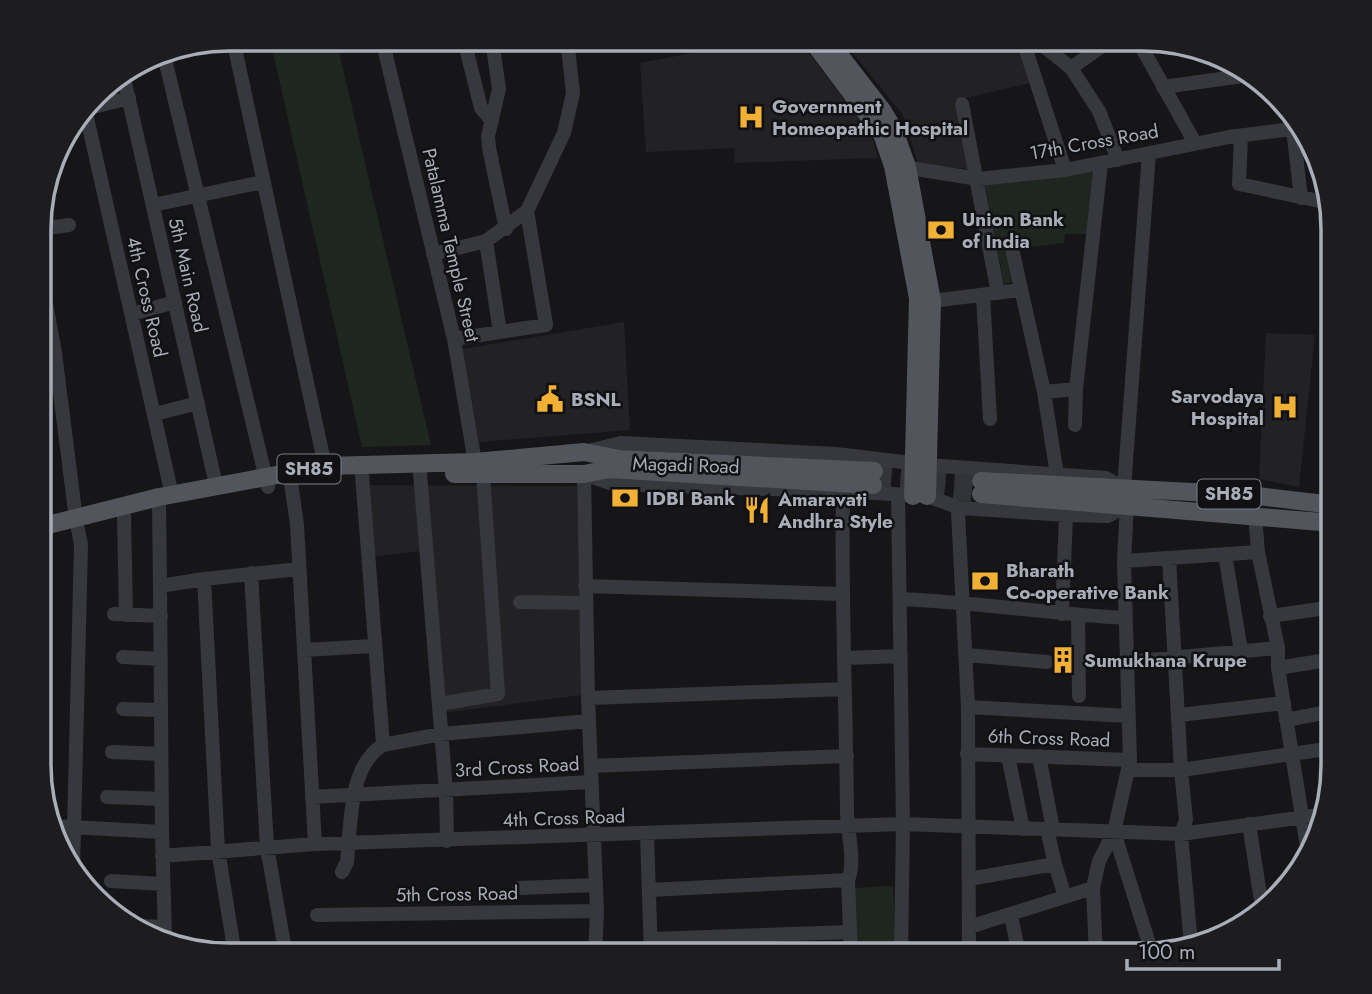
<svg xmlns="http://www.w3.org/2000/svg" width="1372" height="994" font-family="Jost,sans-serif">
  <style>
    .built { fill: #222225 }
    .green { fill: #1e261f }
    .lines { fill: none; stroke-linecap: round; stroke-linejoin: round }
    .major-tunnel { stroke: #333438; stroke-width: 18; stroke-dasharray: 18 9; stroke-linecap: butt }
    .minor { stroke: #37383d; stroke-width: 14 }
    .major { stroke: #53555c; stroke-width: 18 }
    .labels { text-anchor: middle; dominant-baseline: central; stroke-width: 5; stroke-linejoin: round; paint-order: stroke }
    .shield { fill: #111113; stroke: #7b7e86; stroke-width: 2 }
    .shield-label { font-size: 18px; font-weight: bold; fill: #a8adb8 }
    .poi-label { font-size: 19px; font-weight: bold; fill: #a8adb8; stroke: #111113; text-anchor: start }
    .street-label { font-size: 19px; fill: #a8adb8; stroke: #111113 }
    .rim { fill: none; stroke: #a8adb8; stroke-width: 3.5 }
  </style>
  <rect width="100%" height="100%" fill="#161618"/>
  <path class="built" d="M764,39H798L872,136L878,158L735,163L734,148L646,152L640,63Z
    M841,39H1018L1030,83L954,101L968,169L918,165L903,115Z
    M624,322L630,430L479,442L463,349Z
    M1266,333L1315,335L1299,487L1259,479Z
    M365,485L577,486L582,695L435,714L420,551L370,557Z"/>
  <path class="green" d="M270,39H336L431,445L362,447Z
    M1097,171L1087,234H1065L1064,243L1007,250L1013,282L1004,284L985,185Z
    M893,886L896,955H856L853,888Z"/>
  <g class="lines">
    <path class="major-tunnel" d="M874,471L981,481
      M873,485L926,487L981,494"/>
    <path class="minor" d="M233,39L325,466
      M382,39L454,339L475,462
      M492,39L499,89L488,136L489,148L506,229
      M1027,39L1026,50L1065,170
      M1035,39L1071,68L1099,111L1118,160
      M1137,39L1195,143
      M464,40L481,108L492,121
      M384,46L477,39
      M163,51L268,487
      M1071,68L1112,39
      M123,74L216,485
      M1163,87L1250,75
      M962,104L998,293
      M85,109L172,495
      M85,109L129,98
      M1293,129L1301,198
      M1241,136L1239,184L1329,203
      M898,166L978,179L1065,170L1229,137L1300,128
      M153,205L263,182
      M40,229L69,225
      M486,241L500,332
      M1013,253L1044,392
      M433,254L486,241L527,211L564,133L573,93L567,39
      M40,270L55,353L76,519
      M983,295L990,419
      M932,301L1020,290
      M132,314L175,302
      M454,339L546,325L527,211
      M155,414L198,403
      M1075,425L1076,389
      M588,451L621,443L836,454L928,465L1106,478L1124,488L1149,153
      M420,473L446,791L447,841
      M362,475L383,745L441,734L589,721
      M1057,475L1044,392L1076,389L1101,163
      M291,482L297,525L315,844
      M843,491C841,598 846,704 847,811C847,832 856,861 848,880L851,955
      M857,492L927,496L960,508L1066,515L1108,516L1127,505
      M898,495L903,824L901,955
      M159,505L160,586L204,579L218,850L235,955
      M960,508L958,512L968,707L969,955
      M124,515L126,615
      M1255,516L1258,552L1278,648V668L1307,847
      M1225,554L1241,651
      M1124,561L1258,552
      M251,573L267,847L285,950
      M204,579L299,569
      M160,586L162,832
      M585,586L841,594
      M900,599C976,602 1051,614 1126,618
      M520,602L585,603
      M114,614L161,616
      M1062,614L1066,515
      M1078,615L1079,696
      M1270,616L1333,607
      M304,650L373,646
      M967,655L1047,662
      M123,657L161,659
      M844,658L901,656
      M1127,662L1278,648
      M1278,668L1333,659
      M588,698L845,689
      M439,704L498,694L483,474
      M968,707L1129,716
      M123,709L161,710
      M1179,715L1284,703
      M1286,720L1333,711
      M112,752L161,754
      M967,754L1130,760
      M1008,756L1023,829
      M1039,756L1053,829
      M591,766L847,756
      M1128,770H1181L1169,558
      M107,797L162,799
      M312,797L591,782
      M1249,824L1262,907
      M52,826L162,832L165,935
      M1114,832L1152,953
      M647,835L651,955
      M162,856L315,844L903,824L1181,834L1319,815
      M1055,864L1065,897
      M73,871L81,545L78,529
      M342,872L347,862C351,826 348,766 383,745
      M969,879L1055,864L1047,829
      M111,881L163,884
      M519,888L596,885
      M650,890L848,880
      M317,915L597,911
      M1011,915L1019,955
      M141,926L164,927
      M969,927L1093,888
      M651,939L850,932
      M1191,944L1181,834L1186,820L1181,770L1333,748
      M299,949L300,955
      M547,955L595,949
      M595,955L597,911L588,698L584,474L612,484L830,491
      M1096,955L1093,888L1099,861L1114,832L1130,760L1124,561L1127,505"/>
    <path class="major" d="M811,39L882,134L893,166L918,298L913,496
      M827,39L882,110L894,130L907,167L932,301L927,496
      M454,474H584L609,469L873,485
      M981,481L1249,495L1333,505
      M981,494L1333,523
      M40,527L159,497L325,466L475,462L584,452L619,459L874,471"/>
  </g>
  <defs>
    <symbol id="hospital-bare" viewBox="-9 -9 18 18"><path d="M-5-5h3v3.5h4V-5h3V5h-3V1.5h-4V5h-3Z" fill="#f2b134" stroke="#111113" stroke-width="2.5" paint-order="stroke"/></symbol>
    <symbol id="bank-bare" viewBox="-9 -9 18 18"><path d="M-6-4H6V4H-6ZM0-2.3a2.3 2.3 0 1 0 0 4.6a2.3 2.3 0 1 0 0-4.6Z" fill="#f2b134" stroke="#111113" stroke-width="2.5" paint-order="stroke"/></symbol>
    <symbol id="civic-bare" viewBox="-9 -9 18 18"><path d="M-.6-6.5H3V-4.5H.6V-3L4-1V1h2V6H-6V1h2V-1L-.6-3ZM-1.2 2.5V6h2.4V2.5Z" fill="#f2b134" stroke="#111113" stroke-width="2.5" paint-order="stroke"/></symbol>
    <symbol id="restaurant-bare" viewBox="-9 -9 18 18"><path d="M-5-6h1v4h1v-4h1v4h1v-4h1v5L-1.5 .5V6h-2V.5L-5-1ZM5-6V6H3V1.5H1.5Q1.5-4 5-6Z" fill="#f2b134" stroke="#111113" stroke-width="2.5" paint-order="stroke"/></symbol>
    <symbol id="building-bare" viewBox="-9 -9 18 18"><path d="M-4-6H4V6H1V3H-1V6H-4ZM-2.5-4.3h1.7v1.8h-1.7ZM.8-4.3h1.7v1.8H.8ZM-2.5-1h1.7V.8h-1.7ZM.8-1h1.7V.8H.8Z" fill="#f2b134" stroke="#111113" stroke-width="2.5" paint-order="stroke"/></symbol>
  </defs>
  <g fill-rule="evenodd">
    <use href="#hospital-bare" x="732" y="98" width="38" height="38"/>
    <use href="#bank-bare" x="922" y="211" width="38" height="38"/>
    <use href="#civic-bare" x="531" y="380" width="38" height="38"/>
    <use href="#hospital-bare" x="1266" y="388" width="38" height="38"/>
    <use href="#bank-bare" x="606" y="479" width="38" height="38"/>
    <use href="#restaurant-bare" x="738" y="491" width="38" height="38"/>
    <use href="#bank-bare" x="966" y="562" width="38" height="38"/>
    <use href="#building-bare" x="1044" y="641" width="38" height="38"/>
  </g>
  <g class="labels">
    <g class="shield">
      <rect x="277.5" y="454.5" width="63" height="29" rx="5"/>
      <rect x="1197.5" y="479.5" width="63" height="29" rx="5"/>
    </g>
    <g class="shield-label">
      <text x="309" y="469">SH85</text>
      <text x="1229" y="494">SH85</text>
    </g>
    <g class="poi-label">
      <text x="772" y="106">Government<tspan x="772" dy="22">Homeopathic Hospital</tspan></text>
      <text x="962" y="219">Union Bank<tspan x="962" dy="22">of India</tspan></text>
      <text x="1264" y="396" text-anchor="end">Sarvodaya<tspan x="1264" dy="22">Hospital</tspan></text>
      <text x="571" y="399">BSNL</text>
      <text x="646" y="498">IDBI Bank</text>
      <text x="778" y="499">Amaravati<tspan x="778" dy="22">Andhra Style</tspan></text>
      <text x="1006" y="570">Bharath<tspan x="1006" dy="22">Co-operative Bank</tspan></text>
      <text x="1084" y="660">Sumukhana Krupe</text>
    </g>
    <g class="street-label">
      <text transform="translate(1094 142) rotate(-10)">17th Cross Road</text>
      <text transform="translate(451 245) rotate(77)">Patalamma Temple Street</text>
      <text transform="translate(188 275) rotate(77)">5th Main Road</text>
      <text transform="translate(147 297) rotate(77)">4th Cross Road</text>
      <text transform="translate(686 465) rotate(2)">Magadi Road</text>
      <text transform="translate(1049 738) rotate(2)">6th Cross Road</text>
      <text transform="translate(517 767) rotate(-3)">3rd Cross Road</text>
      <text transform="translate(564 818) rotate(-2)">4th Cross Road</text>
      <text transform="translate(457 894) rotate(-1)">5th Cross Road</text>
    </g>
  </g>
  <path d="M0 0H1372V994H0ZM229 51H1143A178 178 0 0 1 1321 229V765A178 178 0 0 1 1143 943H229A178 178 0 0 1 51 765V229A178 178 0 0 1 229 51Z" fill="#1d1d20" fill-rule="evenodd"/>
  <path class="rim" d="M229 51H1143A178 178 0 0 1 1321 229V765A178 178 0 0 1 1143 943H229A178 178 0 0 1 51 765V229A178 178 0 0 1 229 51Z"/>
  <path d="M1127 959v10h152v-10" fill="none" stroke="#a8adb8" stroke-width="3.5"/>
  <text x="1138" y="959" font-size="21" fill="#a8adb8" stroke="#111113" stroke-width="5" paint-order="stroke">100 m</text>
</svg>
